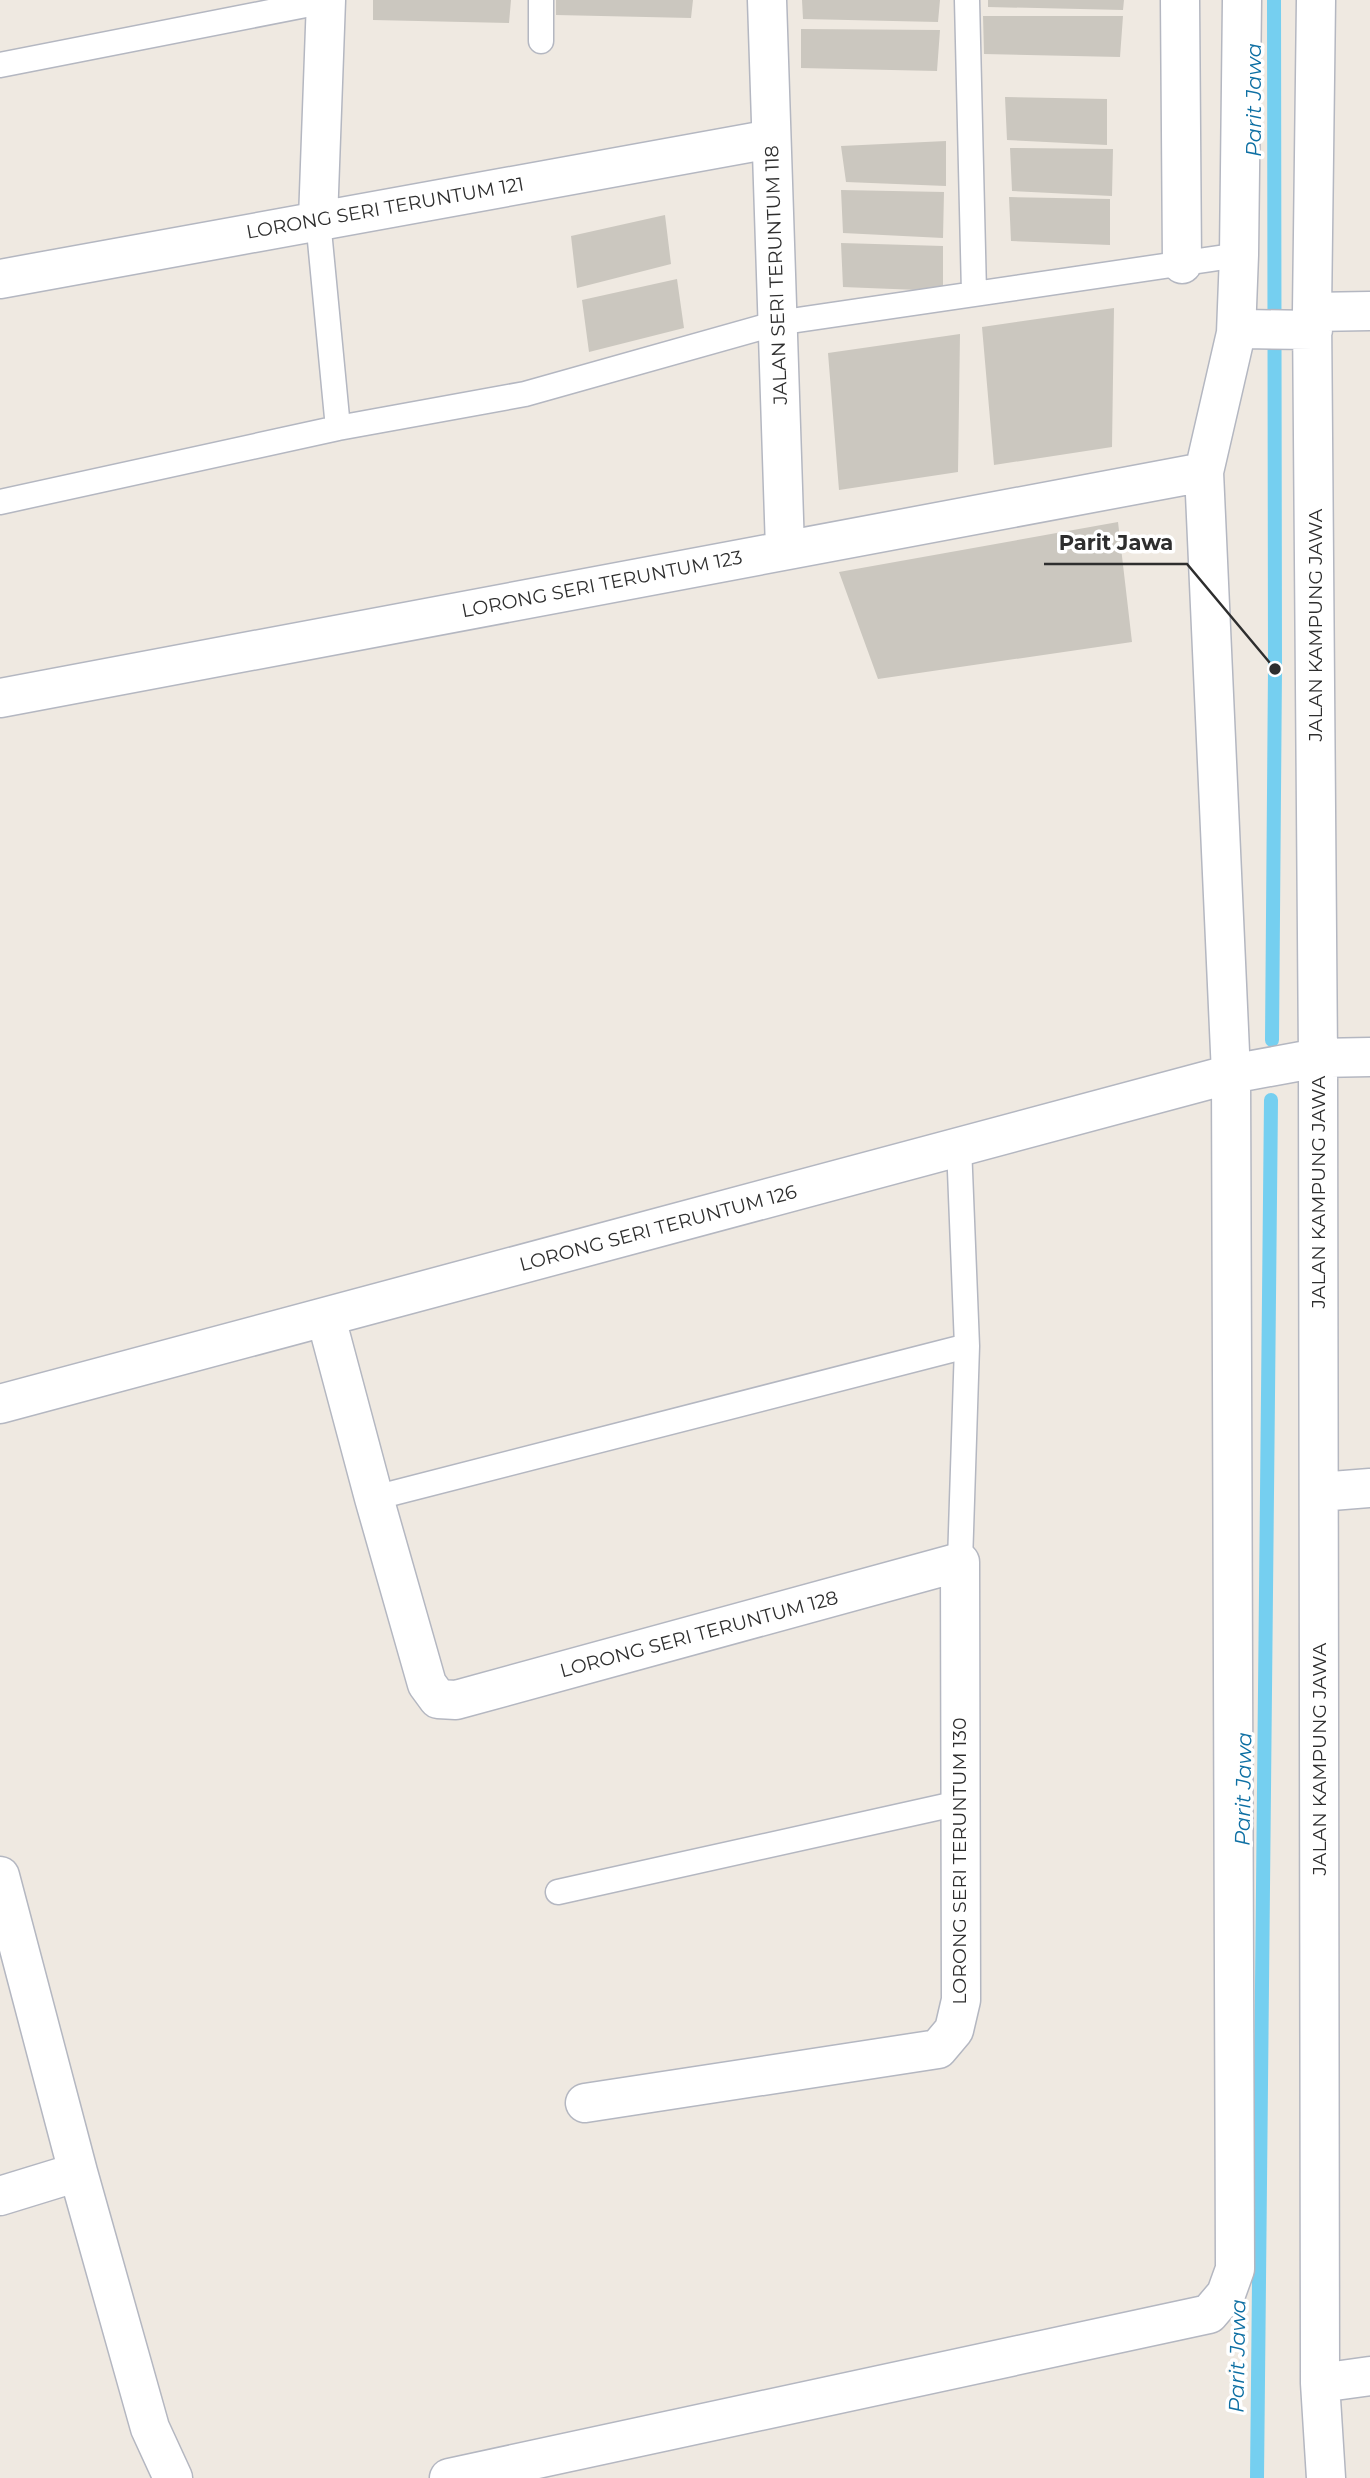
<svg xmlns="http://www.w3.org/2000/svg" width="1370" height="2478" font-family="Montserrat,sans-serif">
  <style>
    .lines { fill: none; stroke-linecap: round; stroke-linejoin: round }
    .stream { stroke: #75cff0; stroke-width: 14 }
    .building { fill: #cbc7bf }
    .service-casing { stroke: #b4b7c1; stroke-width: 27 }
    .minor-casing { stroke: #b4b7c1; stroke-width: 41 }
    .service { stroke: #fff; stroke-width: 24 }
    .minor { stroke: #fff; stroke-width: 38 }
    .labels { text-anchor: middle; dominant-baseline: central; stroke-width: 7; stroke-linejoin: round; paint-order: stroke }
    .street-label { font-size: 19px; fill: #2e2e2e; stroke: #fff }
    .water-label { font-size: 21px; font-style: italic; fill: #0d6fa3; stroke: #fff }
    .leader { fill: none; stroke: #2e2e2e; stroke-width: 2.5 }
    .callout-dot { fill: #2e2e2e; stroke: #fff; stroke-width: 2.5 }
    .callout-label { font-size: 21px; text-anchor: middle; font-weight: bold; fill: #2e2e2e; stroke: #fff; stroke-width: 7; stroke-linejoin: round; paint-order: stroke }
  </style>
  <rect width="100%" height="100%" fill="#efe9e1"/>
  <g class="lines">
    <path class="stream" d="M1272,1040L1275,669L1274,0
      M1257,2478L1271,1100"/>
  </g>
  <path class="building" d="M373,0H511L509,23L373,20Z
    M556,0H693L691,18L556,15Z
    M802,0H940L938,22L803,19Z
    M988,0H1124L1123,10L988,7Z
    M983,16H1123L1120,57L984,54Z
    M801,29L940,30L937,71L801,68Z
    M1005,97L1107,99V145L1007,140Z
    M946,141V186L846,182L841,146Z
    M1010,148L1113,149L1112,196L1012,191Z
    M841,190L944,192L943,238L843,233Z
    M1009,197L1110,199V245L1011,241Z
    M665,215L671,264L577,288L571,236Z
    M841,243L943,246V291L843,287Z
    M677,279L684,328L589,352L582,300Z
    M1114,308L1112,447L994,465L982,327Z
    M960,334L958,472L839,490L828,353Z
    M1118,522L1132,642L878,679L839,572Z"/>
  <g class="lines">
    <defs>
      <path id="service" d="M541,0V41
        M967,0L974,293
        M0,65L326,1
        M318,220L338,428
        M0,502L338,428L525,394L777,323L1239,255
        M959,1146L967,1346L960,1562
        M374,1498L967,1346
        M558,1892L959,1803"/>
      <path id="minor" d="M767,0L785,549
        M1180,0L1182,264
        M1316,0L1312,312L1318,1058L1320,2383L1326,2478
        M318,220L326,0
        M0,279L771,139
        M1312,312L1370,311
        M1236,333L1244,329L1313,330
        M0,698L1204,472
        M326,1318L374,1498L427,1684L438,1699L456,1700L960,1562L961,2000L954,2030L938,2049L585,2103
        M0,1404L1231,1074L1318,1058L1370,1057
        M1319,1492L1370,1488
        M0,1876L78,2172L150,2428L173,2478
        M0,2196L78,2172
        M1320,2383L1370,2376
        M449,2478L1209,2314L1226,2294L1235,2269L1231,1074L1204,472L1236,333L1239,255L1242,0"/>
    </defs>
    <use href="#service" class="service-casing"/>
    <use href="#minor" class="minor-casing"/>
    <use href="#service" class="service"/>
    <use href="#minor" class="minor"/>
  </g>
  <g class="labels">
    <g class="street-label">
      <text transform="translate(385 208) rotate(-10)">LORONG SERI TERUNTUM 121</text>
      <text transform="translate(776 275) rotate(-92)">JALAN SERI TERUNTUM 118</text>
      <text transform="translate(602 584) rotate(-11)">LORONG SERI TERUNTUM 123</text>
      <text transform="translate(1315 625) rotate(-90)">JALAN KAMPUNG JAWA</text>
      <text transform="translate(1318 1192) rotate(-90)">JALAN KAMPUNG JAWA</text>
      <text transform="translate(658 1228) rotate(-15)">LORONG SERI TERUNTUM 126</text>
      <text transform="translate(699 1634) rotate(-15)">LORONG SERI TERUNTUM 128</text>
      <text transform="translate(1319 1759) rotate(-90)">JALAN KAMPUNG JAWA</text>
      <text transform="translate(959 1861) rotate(-90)">LORONG SERI TERUNTUM 130</text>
    </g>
    <g class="water-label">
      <text transform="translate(1253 100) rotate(-90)">Parit Jawa</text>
      <text transform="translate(1243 1789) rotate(-89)">Parit Jawa</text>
      <text transform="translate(1237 2356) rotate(-89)">Parit Jawa</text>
    </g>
  </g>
  <path class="leader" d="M1275 669L1187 564H1044"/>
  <circle class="callout-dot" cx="1275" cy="669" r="7"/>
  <g class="callout-label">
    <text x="1116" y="550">Parit Jawa</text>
  </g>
</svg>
